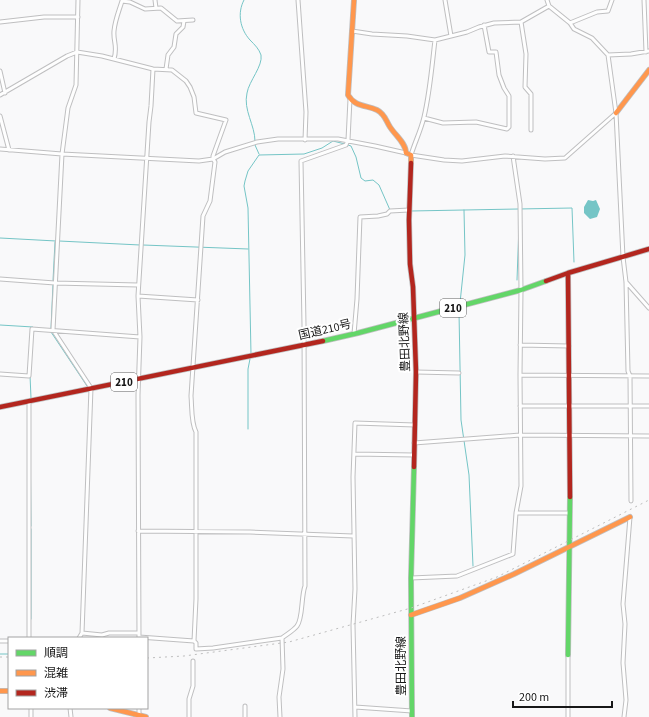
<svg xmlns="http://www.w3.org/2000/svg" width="649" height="717" font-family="'Source Sans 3','Noto Sans JP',sans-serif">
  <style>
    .water { fill: #75c5c6 }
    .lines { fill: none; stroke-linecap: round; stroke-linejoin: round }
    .stream { stroke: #75c5c6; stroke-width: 1 }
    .street-casing { stroke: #bfbfc0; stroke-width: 5 }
    .fast-casing { stroke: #bfbfc0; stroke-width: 6 }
    .slow-casing { stroke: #bfbfc0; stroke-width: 6 }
    .jam-casing { stroke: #bfbfc0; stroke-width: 6 }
    .street { stroke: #fefefe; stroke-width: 3 }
    .fast { stroke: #63d668; stroke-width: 4.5 }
    .slow { stroke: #ff974d; stroke-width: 4.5 }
    .jam { stroke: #b3261e; stroke-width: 4.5 }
    .rail { stroke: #bebebe; stroke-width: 1; stroke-dasharray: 2 4; stroke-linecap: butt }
    .labels { text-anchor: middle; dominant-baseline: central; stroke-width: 4; stroke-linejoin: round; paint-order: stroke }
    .shield { fill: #fff; stroke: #5d5d5d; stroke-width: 1 }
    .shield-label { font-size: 11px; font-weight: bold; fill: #181818 }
    .street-label { font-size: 12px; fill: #181818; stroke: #fff }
  </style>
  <rect width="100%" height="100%" fill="#f9f9fa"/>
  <path class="water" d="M588,200L593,201L596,200L600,209L597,217L590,219L584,213V207Z"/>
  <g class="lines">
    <path class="stream" d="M244,0C237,13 240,29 250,40C255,45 259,49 261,55C263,66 249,81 247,93C243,110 255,125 255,141
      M255,145L259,154
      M348,145L351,146L356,157L361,178L365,181L373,180L379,185L390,210
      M411,211L572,208L574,262
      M0,238L56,241
      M59,241L140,245
      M143,245L248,249
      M517,280L519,225
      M53,281L55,242
      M460,303L465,255L464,210
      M459,312L461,420L469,475L473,566
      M0,325L33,327V328
      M51,329L53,284
      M51,332L87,386
      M251,354L248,208L244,186L245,181L248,171L259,155L304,154L322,148L333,141L345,144
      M30,375L31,398
      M30,427L31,526
      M248,429V369L250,359
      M31,619V529
      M0,654H9"/>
    <defs>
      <path id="street" d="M78,0L76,85L68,108L62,154L53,330L91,388L82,633L79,638
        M155,0L156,8
        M298,0L306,112L305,140
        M445,0L451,36
        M547,0L549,6L570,23L574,29L592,38L608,55L616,113L623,257L626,282L628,371L630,376L631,501
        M644,0L646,52
        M0,22L44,17H78
        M521,22L526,54L525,87L531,94V130
        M570,23L597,12L608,11L612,0
        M352,31L372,34L407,36L435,40L467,32L479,27L494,23L521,22L549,6
        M435,40C432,65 430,92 424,117C421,130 415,142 411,155L444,160L462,161L505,156L545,159L565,158L616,113
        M608,55L631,54L649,51
        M114,59C118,46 113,42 114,31C115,20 119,11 122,1L130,2L145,9L161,8L177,21L193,20
        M166,69L168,55L174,47L176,34L183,27L184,21
        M0,71L5,93
        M0,95L67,56L77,52L102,56L153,69L172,70L186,81L190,87L194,97L196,113L226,120L213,156V159L215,162L210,201L203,216L191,396C192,407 191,423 196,432V599L194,641
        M0,116L9,150
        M424,118L443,123L476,122L507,129L509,127V96L504,88L499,75L496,52H489L484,25
        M0,149L62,154L199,161L213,159L225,152L257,142L278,139H338L375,146L406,153
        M0,279L55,283L138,285
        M626,282L649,308
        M138,296L198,300
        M354,334L357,299L360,217L378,216L387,214L390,211L409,210
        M520,345L569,346
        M416,372L459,373
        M0,374L29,376L32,329L140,337
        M520,375L649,376
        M520,406H649
        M414,443L520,435L649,436
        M354,454L414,455
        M516,513H569
        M138,531L250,532L353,536
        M411,578L457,576L513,554L516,513L521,486L520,375L521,290L520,204L513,156
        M82,633L102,635L109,633H139
        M139,637L194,641L196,643V649L213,648L282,638
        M29,638V402
        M139,638L138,395L140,337L138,296L149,122L151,106L153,69
        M0,641H9
        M568,655V717
        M355,707L412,711
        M70,708L71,717
        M139,708V715
        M31,717V708
        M189,717V699L193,686V661
        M245,717V706
        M280,717L279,697L283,669L282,638C287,634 293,631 297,626C303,619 301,596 305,586L304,325L301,161L346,145L348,140L350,99
        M355,717L353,625L355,589L353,477L355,423L415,425
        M624,717L626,700L623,663L625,624L623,604L630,517"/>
      <path id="fast" d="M323,341L358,333L521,290L546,281
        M568,655L570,497
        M412,717L411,578L414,467"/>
      <path id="slow" d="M354,0L348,95C355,107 366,105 377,110C385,114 386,121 390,127C395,135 406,143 406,153L411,155V163
        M616,113L649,70
        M411,615L460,598L514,574L630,517
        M0,691H9
        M110,708L146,717"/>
      <path id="jam" d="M411,163L409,220L410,264L413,287L416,372L414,467
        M568,273L570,497
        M546,281L568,273L649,249
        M0,407L323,341"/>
    </defs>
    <use href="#street" class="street-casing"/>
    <use href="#fast" class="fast-casing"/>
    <use href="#slow" class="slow-casing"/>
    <use href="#jam" class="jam-casing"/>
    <use href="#street" class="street"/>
    <use href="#fast" class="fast"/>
    <use href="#slow" class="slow"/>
    <use href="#jam" class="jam"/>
    <path class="rail" d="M0,657H9
      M147,658L184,656L289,642L411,608L497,577L649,500"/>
  </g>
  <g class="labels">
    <g class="shield">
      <rect x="440" y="299" width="26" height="18" rx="3"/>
      <rect x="111" y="373" width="26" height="18" rx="3"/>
    </g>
    <g class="shield-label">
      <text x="453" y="308">210</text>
      <text x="124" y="382">210</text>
    </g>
    <g class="street-label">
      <text transform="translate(325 330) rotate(-13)">国道210号</text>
      <text transform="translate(405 342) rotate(-92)">豊田北野線</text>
      <text transform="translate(401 666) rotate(-90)">豊田北野線</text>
    </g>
  </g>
  <rect x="8" y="637" width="140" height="72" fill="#ffffff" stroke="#a3a3a3"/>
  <rect x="16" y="650" width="20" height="6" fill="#63d668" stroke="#a3a3a3"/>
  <text x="44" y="657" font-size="12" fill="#181818">順調</text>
  <rect x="16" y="670" width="20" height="6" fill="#ff974d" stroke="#a3a3a3"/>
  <text x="44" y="677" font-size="12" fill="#181818">混雑</text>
  <rect x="16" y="690" width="20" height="6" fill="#b3261e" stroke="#a3a3a3"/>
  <text x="44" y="697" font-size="12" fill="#181818">渋滞</text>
  <path d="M513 701v6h99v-6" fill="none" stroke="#181818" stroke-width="2"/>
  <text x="519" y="701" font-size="12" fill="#181818" stroke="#ffffff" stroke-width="3" paint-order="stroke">200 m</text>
</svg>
